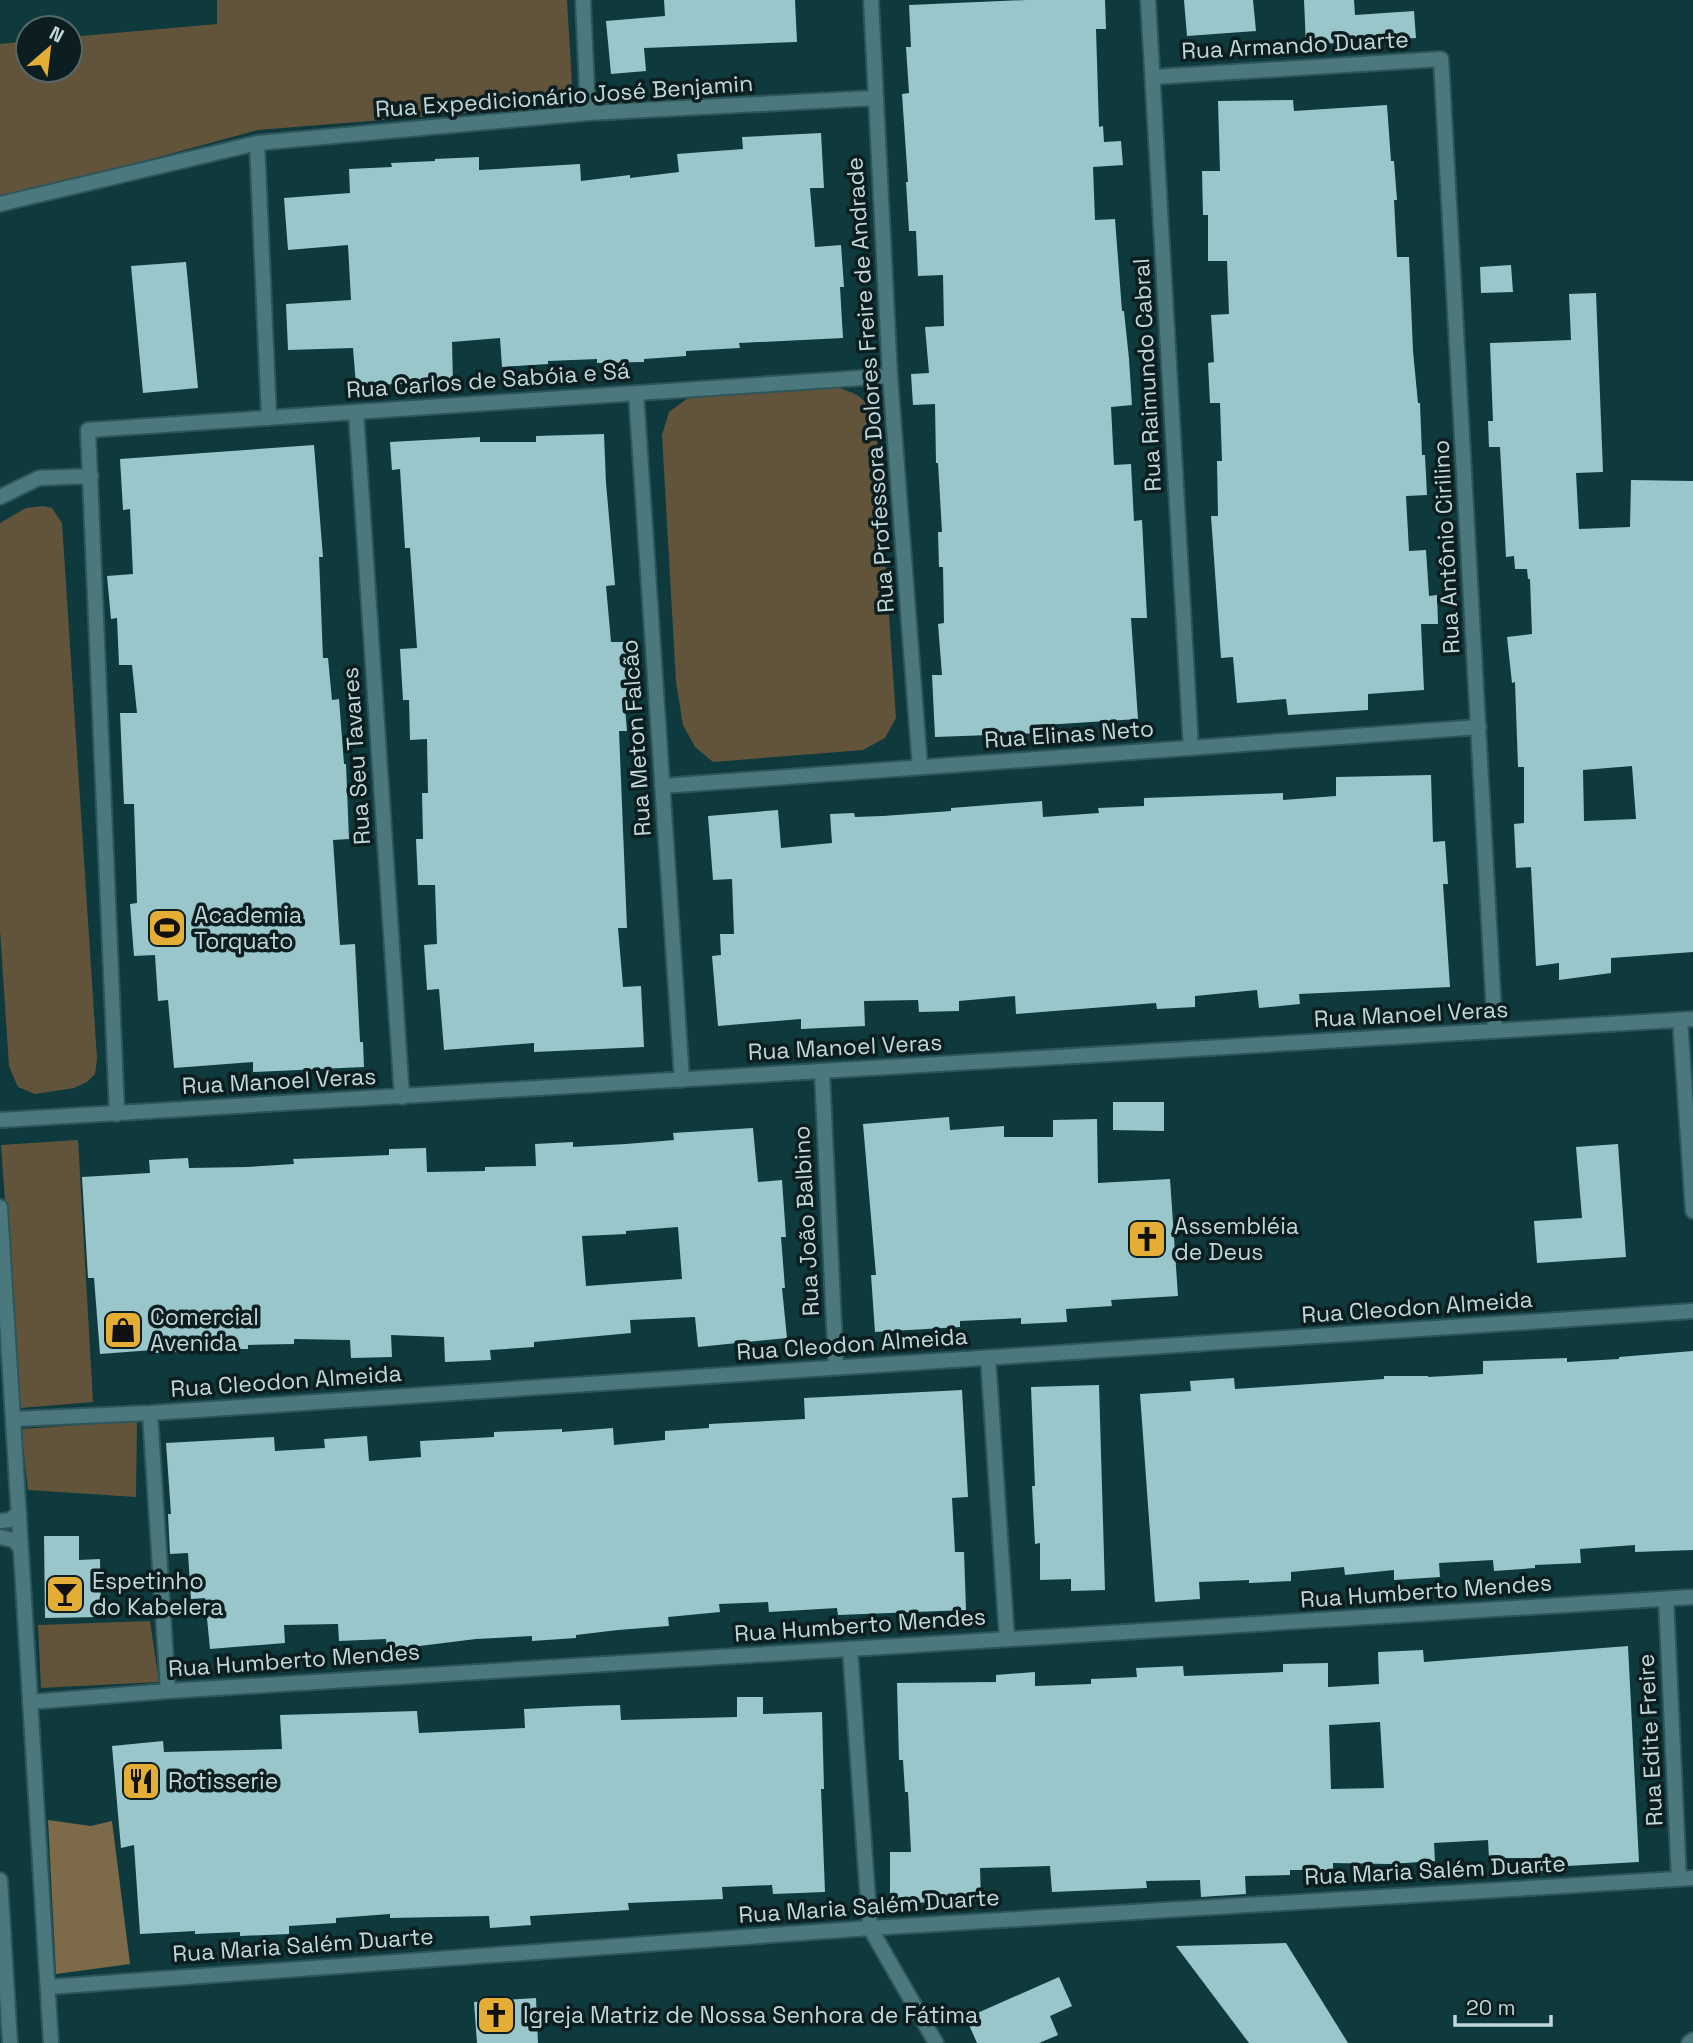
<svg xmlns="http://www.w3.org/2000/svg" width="1693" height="2043" font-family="'Space Grotesk',sans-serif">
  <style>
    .green { fill: #62543b }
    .forest { fill: #7c6a49 }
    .building { fill: #99c6ca; fill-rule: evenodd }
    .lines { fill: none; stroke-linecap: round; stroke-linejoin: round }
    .minor-casing { stroke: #2e565a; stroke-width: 18 }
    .tertiary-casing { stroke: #2e565a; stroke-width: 18 }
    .minor { stroke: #4a787d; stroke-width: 14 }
    .tertiary { stroke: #4a787d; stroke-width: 14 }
    .labels { text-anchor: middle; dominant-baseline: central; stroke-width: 7; stroke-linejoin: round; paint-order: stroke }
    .street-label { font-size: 23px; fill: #c2d7da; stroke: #0d1e20 }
    .poi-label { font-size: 23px; fill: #c2d7da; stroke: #0d1e20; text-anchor: start }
  </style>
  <rect width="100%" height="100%" fill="#0e3a3e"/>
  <path class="green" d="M217,0H567L572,84L567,99L562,105L556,106L258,130L30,192L0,196V44L28,41V70H70V37L217,24Z
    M835,387C861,394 868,399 876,426L896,718L885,738L863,750L713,762L695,747L683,725L676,682L662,435L669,412L688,398Z
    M43,506L52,508L62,523L97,1059L95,1074L87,1082L74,1088L35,1094L18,1087L9,1066L0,930V523L26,508Z
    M78,1140L93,1402L20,1408L1,1145Z
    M137,1421L136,1497L28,1490L21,1429Z
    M150,1621L159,1682L41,1688L38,1625Z"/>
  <path class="forest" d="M48,1820L91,1826L112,1821L130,1964L56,1974Z"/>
  <path class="building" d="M664,0H795L797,42L644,48L646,71L611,74L606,21L665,16Z
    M1026,0H1105L1106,29H1096L1099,127L1103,126L1104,142L1121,141L1123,165L1093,167L1095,220L1115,219L1122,311H1124L1129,359L1132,405L1111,407L1114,465L1131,464L1134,521L1142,520L1147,618H1131L1138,719L1044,725V733L935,737L932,675H942L938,624L944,623L943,567H939L938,532H942L938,463H936L935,404L913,405L911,374L929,373L925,327L944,326L943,275L918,276L916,231H909L906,182H908L902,94L909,93L906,47H911L909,5Z
    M1184,0H1253L1256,31L1187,36Z
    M1304,0H1354L1355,15L1414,11L1416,38L1306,45Z
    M1293,100L1294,111L1387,105L1391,161H1394L1397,200H1394L1397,257H1409L1413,351L1418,403H1420L1422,455H1425L1427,495L1406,496L1409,551L1426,550L1429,596L1437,595L1438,624H1421L1424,690L1368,694V710L1288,715L1286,699L1237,703L1233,657L1221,658L1211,516H1218L1217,461H1222L1220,403H1210L1208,363L1214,362L1211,315L1229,314L1227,261H1208V215H1203L1202,171H1220L1218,101Z
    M821,133L824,188H810L815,247L841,245L844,287H840L843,338L739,343L740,348L686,351V356L644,359V362L597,363V359L548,361V364L502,367L500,338L452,342L453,383L356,385L353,348L288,350L286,304L351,300L348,245L288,250L284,198L350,193L349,169L392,167L391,163L435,161V159L479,157V170L580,164L581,181L630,175V178L679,172L677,154L743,149L742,137Z
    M186,262L198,388L143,393L131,266Z
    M1511,265L1513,292L1481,293L1480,267Z
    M1596,293L1603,472L1576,473L1579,529L1630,527L1631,480L1693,481V952L1611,958V973L1559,980V963L1536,966L1531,867L1516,868L1514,824L1524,823V767H1518L1515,682L1512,683L1507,637L1532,634L1530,579H1528L1527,569H1515L1514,556L1506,557L1500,447H1489L1488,421H1493L1490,343L1571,340L1569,294ZM1632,766L1636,819L1584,821L1583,770Z
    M604,434L606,483L615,585L606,586L611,642H626L628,697H624L627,731H619L627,928H618L623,987L641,986L644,1047L534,1052V1043L444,1050L439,989L427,990L424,945L437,944L435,885H418L416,839H423L422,793H428L427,739L410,740L409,700H403L400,649L417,648L410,548H405L400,469L392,470L390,442L480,437V442H536V436Z
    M314,445L323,557H319L323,658H328L332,700L339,699L344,764H346L349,839L333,840L340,945L355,944L360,1042H363L364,1067L253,1072V1062L174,1068L168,1000L158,1001L155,955L134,956L130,904L137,903L134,804H124L120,713H137L132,665H119L117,618L111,619L107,576L133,574L130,509L123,510L120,459Z
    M1431,775L1433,842L1445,841L1448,884H1443L1450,987L1299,994L1300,1004L1259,1008L1257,990L1195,996V1007L1157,1009L1156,1003L1016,1014L1015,996L959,1001V1011L919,1012L918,1000L864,1001L865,1026L801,1029V1019L718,1026L712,956L721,955L720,934H734L732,879L713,880L708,816L778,810L781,848L832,843L830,814L854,813L855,817L883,816L951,811V808L1042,801L1043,817L1099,813L1098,808L1144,806V798L1283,793V800L1336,796V777Z
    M1113,1102H1164V1131L1113,1130Z
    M949,1117L950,1130L1004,1126V1137H1053V1120L1097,1119L1098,1183L1170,1179L1178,1296L1111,1300L1112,1306L1066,1309L1067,1322L1021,1324V1318L960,1321V1327L875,1332L871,1275H876L863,1124Z
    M753,1128L758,1182L782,1180L786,1237H781L785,1288H782L787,1338L698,1347L695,1317L630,1320L631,1333L534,1342V1347L490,1350L491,1360L445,1362L444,1337L391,1335L392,1357L351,1358L350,1340L294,1339V1344L248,1345V1349H203V1351L153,1353V1350L100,1354L94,1278H88L82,1177L150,1173L149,1160L188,1158L189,1168L247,1167L294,1164L293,1159L389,1155V1149L426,1148L427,1172L485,1171V1167L536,1166L535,1144L573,1142V1147L626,1144L674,1140L673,1133ZM678,1227L682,1279L586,1286L582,1236L626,1234V1231Z
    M1618,1144L1626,1257L1537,1263L1534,1221L1582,1218L1576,1147Z
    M1693,1351V1550L1635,1552V1545L1580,1549L1581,1563L1535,1565V1568L1494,1571L1493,1560L1439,1563L1440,1577L1394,1580V1570L1345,1575L1344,1567L1291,1572V1581L1249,1583V1580L1199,1582L1200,1599L1155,1602L1140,1394L1191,1391L1190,1381L1234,1378L1235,1389L1384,1379V1376H1428V1377L1483,1374V1361L1567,1358V1362L1619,1359V1357Z
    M1099,1385L1105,1590L1071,1591V1579L1040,1580V1543L1035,1544L1032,1486H1035L1031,1387Z
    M962,1390L968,1497L952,1498L955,1552H964L966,1610L838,1615L837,1608L769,1612L768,1602L719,1604L720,1612L668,1617L669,1626L618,1630L576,1635V1638L532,1641V1636L476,1639L387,1650L386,1639L339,1641L338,1624L284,1625L285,1643L210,1649L205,1598L191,1599L188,1553L170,1554L168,1514H171L166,1443L274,1437L275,1451L325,1448L324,1439L367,1436L369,1461L421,1457L420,1441L494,1437V1432L562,1429V1432L613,1428L614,1445L665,1440V1431L709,1428V1424L805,1419L804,1398Z
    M44,1536H79V1560L100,1559L101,1617L45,1618Z
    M1628,1646L1639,1862L1567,1866L1568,1870L1540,1871L1539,1858H1489L1488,1840L1434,1843L1435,1861L1390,1864L1333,1863V1870H1290V1875L1245,1876L1246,1894L1201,1897L1200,1880L1146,1881L1147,1888L1052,1892L1050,1866L980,1868L981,1900L890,1904V1852H911L908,1792H905L903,1760H899L897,1683L996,1682V1675L1035,1672V1686L1091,1684V1679L1137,1677L1136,1668L1183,1666L1184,1676L1283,1672V1664L1328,1663V1687L1379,1684L1378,1652L1423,1650L1424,1662ZM1380,1722L1384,1788L1331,1789L1329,1725Z
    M737,1697H763V1714L822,1712L824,1789H821L825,1892L773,1894L772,1885L722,1887L723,1899L628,1903L629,1910L530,1916L531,1925L490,1928L489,1916L390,1918V1914L336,1918V1923L289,1926V1934L240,1936V1932L195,1934V1931L140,1934L134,1845L121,1848L112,1746L163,1741L164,1752L282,1749L280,1715L417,1711L419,1733L525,1728L524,1709L584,1706L620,1705L621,1720L737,1717Z
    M1286,1943L1348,2043H1249L1176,1946Z
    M1059,1977L1072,2006L1050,2016L1058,2035L1039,2043H977L966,2018Z
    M536,1998L538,2043H477L474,2002Z"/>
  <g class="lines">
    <defs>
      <path id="minor" d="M583,0L588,113
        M871,0L890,376L920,767
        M1148,0L1191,748
        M1153,77L1441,59L1495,1031
        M257,143L269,418
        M0,204L257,143L588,113L874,98
        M636,393L682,1080
        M356,412L402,1097
        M0,497L39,478L91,476
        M662,786L1479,727
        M1680,1020L1693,1211
        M822,1072L836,1367
        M117,1114L88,430L890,376
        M0,1120L1693,1019
        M988,1358L1007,1639
        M150,1413L168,1691
        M13,1419L150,1413L1693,1311
        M1666,1599L1679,1879
        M850,1649L870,1928L936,2043
        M30,1702L168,1691L1693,1597
        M48,1987L870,1928L1693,1878
        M1689,2043L1693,2040"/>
      <path id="tertiary" d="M0,1207L51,2043
        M0,1521L10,1520L19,1513
        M0,1537L14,1540L21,1549
        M0,1880L10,2043"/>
    </defs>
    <use href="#minor" class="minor-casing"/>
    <use href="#tertiary" class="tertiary-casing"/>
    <use href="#minor" class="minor"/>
    <use href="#tertiary" class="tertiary"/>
  </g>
  <defs>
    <symbol id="stadium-square" viewBox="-11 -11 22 22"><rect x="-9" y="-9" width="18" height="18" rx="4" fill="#e4ad35" stroke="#0d1e20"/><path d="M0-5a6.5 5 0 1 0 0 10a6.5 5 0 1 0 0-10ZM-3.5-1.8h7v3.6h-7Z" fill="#111"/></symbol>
    <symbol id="church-square" viewBox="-11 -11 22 22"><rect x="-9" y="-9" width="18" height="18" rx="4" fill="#e4ad35" stroke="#0d1e20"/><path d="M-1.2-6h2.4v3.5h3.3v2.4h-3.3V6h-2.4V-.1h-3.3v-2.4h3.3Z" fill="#111"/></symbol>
    <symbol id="shop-square" viewBox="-11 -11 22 22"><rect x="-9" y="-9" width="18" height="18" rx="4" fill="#e4ad35" stroke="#0d1e20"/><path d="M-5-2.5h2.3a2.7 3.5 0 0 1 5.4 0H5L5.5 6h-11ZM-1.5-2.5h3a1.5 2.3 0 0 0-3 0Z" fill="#111"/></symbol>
    <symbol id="bar-square" viewBox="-11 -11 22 22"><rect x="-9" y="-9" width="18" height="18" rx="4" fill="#e4ad35" stroke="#0d1e20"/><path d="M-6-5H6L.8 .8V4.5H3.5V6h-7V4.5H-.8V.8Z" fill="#111"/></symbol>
    <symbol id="restaurant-square" viewBox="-11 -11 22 22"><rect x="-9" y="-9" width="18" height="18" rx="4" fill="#e4ad35" stroke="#0d1e20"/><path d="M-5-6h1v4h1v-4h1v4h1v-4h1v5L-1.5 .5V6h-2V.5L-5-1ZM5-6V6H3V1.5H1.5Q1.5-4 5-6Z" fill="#111"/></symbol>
  </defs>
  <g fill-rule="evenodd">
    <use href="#stadium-square" x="145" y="906" width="44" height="44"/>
    <use href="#church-square" x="1125" y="1217" width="44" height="44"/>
    <use href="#shop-square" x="101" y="1308" width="44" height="44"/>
    <use href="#bar-square" x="43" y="1572" width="44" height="44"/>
    <use href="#restaurant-square" x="119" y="1759" width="44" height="44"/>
    <use href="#church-square" x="474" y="1993" width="44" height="44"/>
  </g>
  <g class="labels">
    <g class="street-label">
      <text transform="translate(1295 45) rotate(-3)">Rua Armando Duarte</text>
      <text transform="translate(564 96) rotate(-4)">Rua Expedicionário José Benjamin</text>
      <text transform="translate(1147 375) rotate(-93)">Rua Raimundo Cabral</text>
      <text transform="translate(488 380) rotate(-4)">Rua Carlos de Sabóia e Sá</text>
      <text transform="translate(870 385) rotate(-94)">Rua Professora Dolores Freire de Andrade</text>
      <text transform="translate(1446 547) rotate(-93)">Rua Antônio Cirilino</text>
      <text transform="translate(1069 734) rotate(-4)">Rua Elinas Neto</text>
      <text transform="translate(636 738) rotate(-94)">Rua Meton Falcão</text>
      <text transform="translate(356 756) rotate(-94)">Rua Seu Tavares</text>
      <text transform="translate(1411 1014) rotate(-3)">Rua Manoel Veras</text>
      <text transform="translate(845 1047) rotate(-3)">Rua Manoel Veras</text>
      <text transform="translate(279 1081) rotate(-3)">Rua Manoel Veras</text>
      <text transform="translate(806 1221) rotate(-93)">Rua João Balbino</text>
      <text transform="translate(1417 1307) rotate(-4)">Rua Cleodon Almeida</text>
      <text transform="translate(852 1344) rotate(-4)">Rua Cleodon Almeida</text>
      <text transform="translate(286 1381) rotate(-4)">Rua Cleodon Almeida</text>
      <text transform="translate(1426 1591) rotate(-4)">Rua Humberto Mendes</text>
      <text transform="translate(860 1625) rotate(-4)">Rua Humberto Mendes</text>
      <text transform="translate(294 1660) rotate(-4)">Rua Humberto Mendes</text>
      <text transform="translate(1650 1740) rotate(-93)">Rua Edite Freire</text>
      <text transform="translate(1435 1870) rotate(-3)">Rua Maria Salém Duarte</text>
      <text transform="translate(869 1906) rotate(-4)">Rua Maria Salém Duarte</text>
      <text transform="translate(303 1945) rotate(-4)">Rua Maria Salém Duarte</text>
    </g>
    <g class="poi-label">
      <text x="194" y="915">Academia<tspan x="194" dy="26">Torquato</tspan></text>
      <text x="1174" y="1226">Assembléia<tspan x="1174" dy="26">de Deus</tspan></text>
      <text x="150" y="1317">Comercial<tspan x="150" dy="26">Avenida</tspan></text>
      <text x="92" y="1581">Espetinho<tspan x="92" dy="26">do Kabelera</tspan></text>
      <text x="168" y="1781">Rotisserie</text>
      <text x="523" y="2015">Igreja Matriz de Nossa Senhora de Fátima</text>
    </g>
  </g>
  <g transform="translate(49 49) rotate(28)"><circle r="33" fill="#0d1e20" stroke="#55686a" stroke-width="2"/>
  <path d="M0-5L12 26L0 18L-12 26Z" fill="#e4ad35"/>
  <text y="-10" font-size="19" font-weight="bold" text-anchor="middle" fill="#c2d7da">N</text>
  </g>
  <path d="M1455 2015v10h96v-10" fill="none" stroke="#c2d7da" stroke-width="3.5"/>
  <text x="1466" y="2015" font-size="21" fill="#c2d7da" stroke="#0d1e20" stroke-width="5" paint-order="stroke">20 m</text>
</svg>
